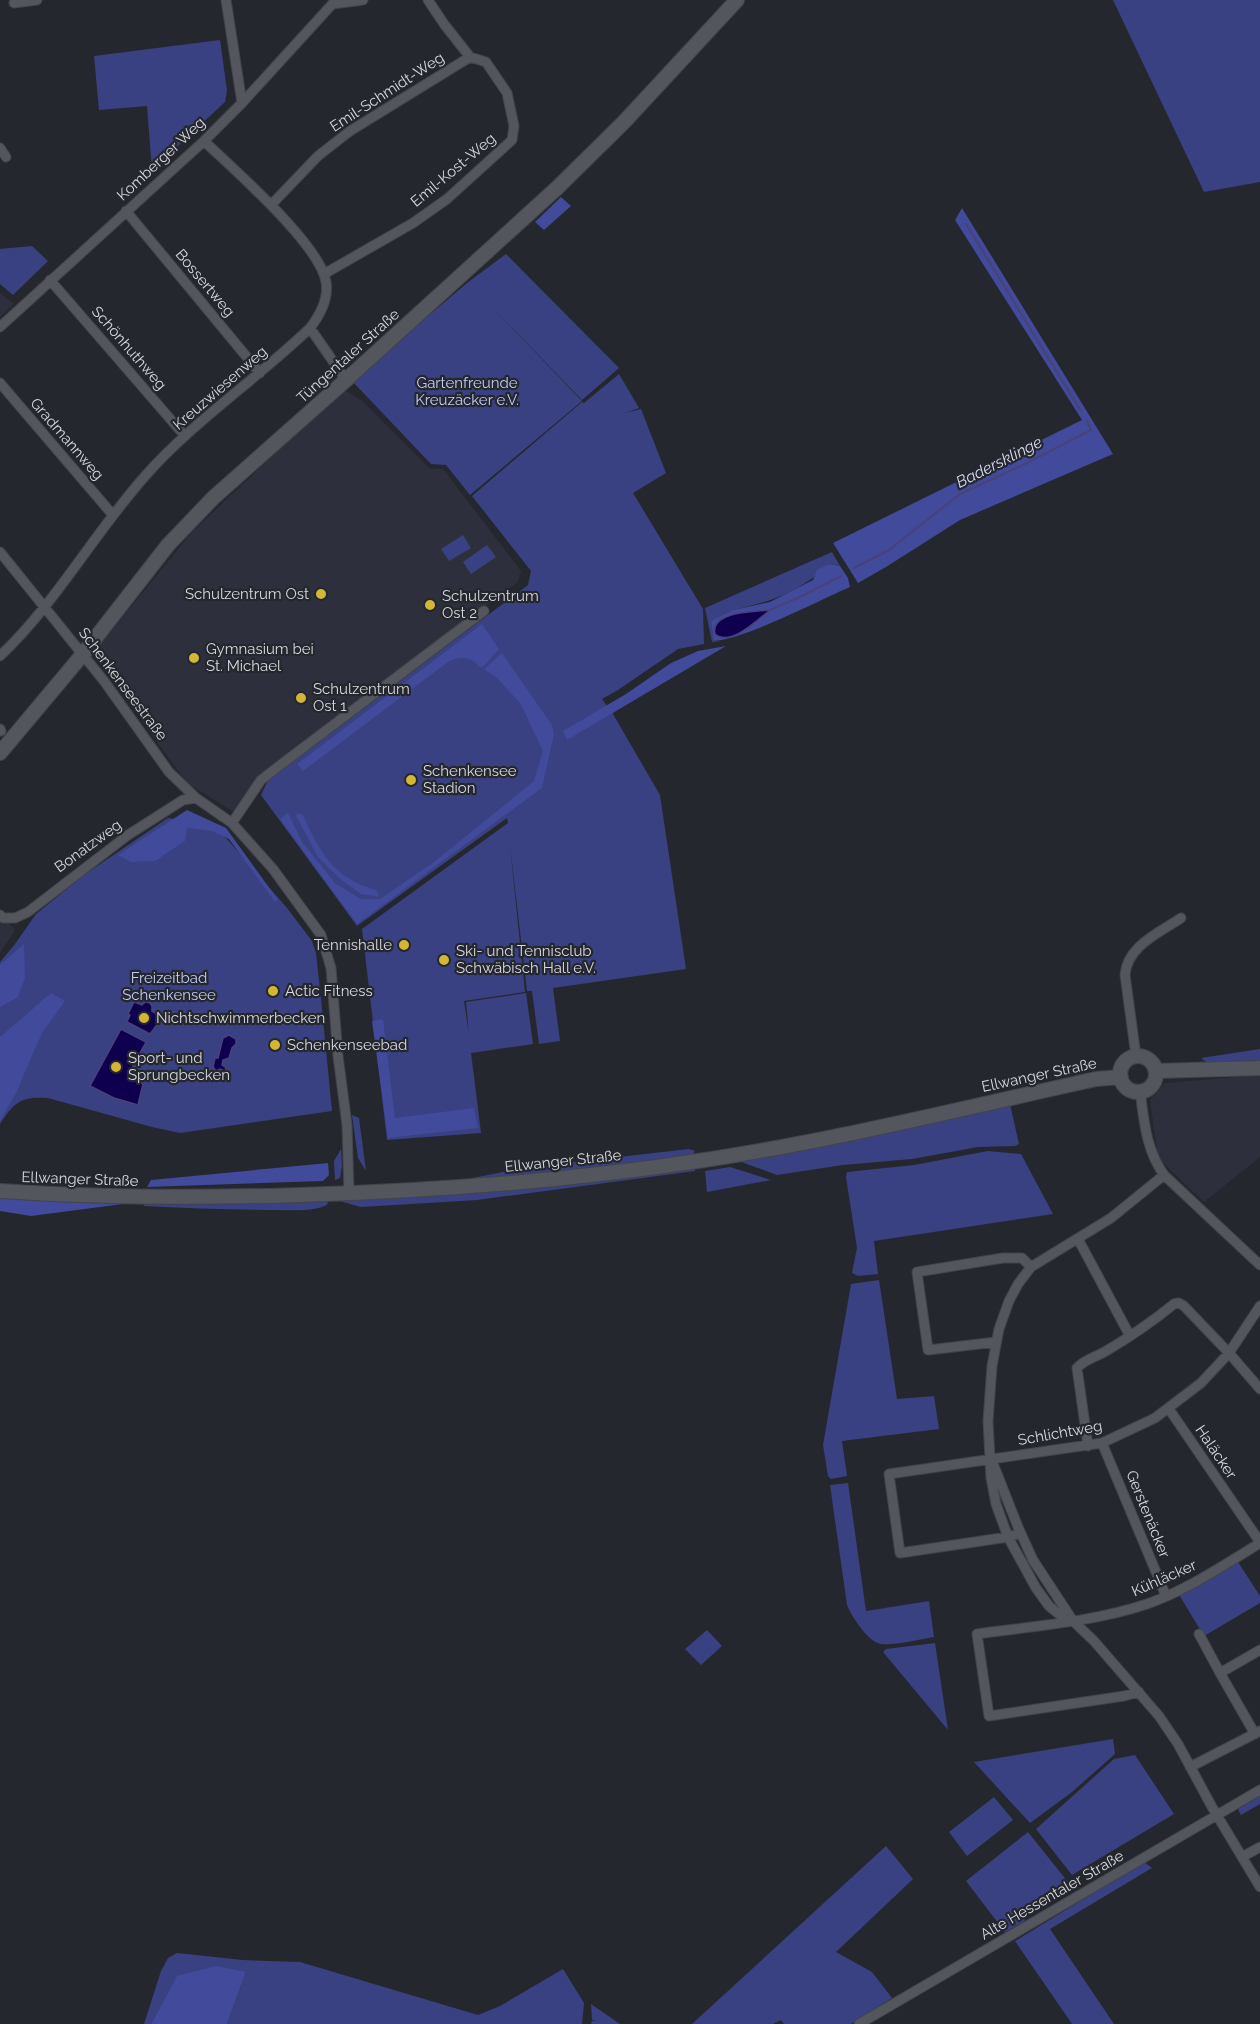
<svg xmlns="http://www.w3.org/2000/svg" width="1260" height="2024" font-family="Raleway,sans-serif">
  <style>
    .built { fill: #2d303c }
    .green { fill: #394182 }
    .forest { fill: #414a9b }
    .water { fill: #0e004e; stroke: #4a4179; stroke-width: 1.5 }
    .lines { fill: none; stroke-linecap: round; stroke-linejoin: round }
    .stream { stroke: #4a4179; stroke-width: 2 }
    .street-casing { stroke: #43444a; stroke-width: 11 }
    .secondary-casing { stroke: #43444a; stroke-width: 16 }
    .street { stroke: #54565d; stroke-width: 9 }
    .secondary { stroke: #54565d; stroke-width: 14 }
    .poi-dot { fill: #d4b635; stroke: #25272e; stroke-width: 2 }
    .labels { text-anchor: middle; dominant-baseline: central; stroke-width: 4.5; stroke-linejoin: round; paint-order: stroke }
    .street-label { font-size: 15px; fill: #d7d8dd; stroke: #25272e }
    .park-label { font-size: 15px; fill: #c1cbf8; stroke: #25272e }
    .poi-label { font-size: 15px; fill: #d7d8dd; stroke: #25272e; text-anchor: start }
    .water-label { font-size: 16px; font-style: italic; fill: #d6dbf2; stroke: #25272e }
  </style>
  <rect width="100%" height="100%" fill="#25272e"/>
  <path class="built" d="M0,293L14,304L0,317Z
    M343,389L362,401L430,469H443L521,571L518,582L275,766L259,781L234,812L187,783L93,653L192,532Z
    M0,915L15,930L0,953Z
    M1260,1075V1157L1204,1202L1158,1158L1150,1100L1165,1083Z"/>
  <path class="green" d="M1113,0H1260V182L1204,192Z
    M220,40L227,90L225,102L152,170L147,106L99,110L94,56Z
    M32,246L48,261L13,295L0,284V249Z
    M506,254L619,368L582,400L489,304L582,401L470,495L446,465L431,464L352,381L467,283Z
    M619,374L639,408L625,413L641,409L666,473L633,493L703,609L704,644L678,649L618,690L602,699L613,714L660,795L686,969L553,988L560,1041L539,1044L532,991H527L510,846L525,992L464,1001L469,1035L466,1002L526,993L533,1044L471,1053L481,1133L387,1140L362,929L508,823L507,818L357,926L261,795L268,780L528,585L531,571L472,496L582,402L584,403Z
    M463,535L471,548L449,561L441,549Z
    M487,545L496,557L471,574L463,562Z
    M832,552L840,566L829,564C800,592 773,601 734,610L714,640L722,641L712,642L705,608Z
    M168,818L212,827L227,839L287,908L312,941L316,953L321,999L332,1111L180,1133L152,1127L48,1098C21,1096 14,1102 0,1124V962L15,944L36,914L84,875Z
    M1260,1049V1060L1208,1063L1201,1058Z
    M1010,1104L1019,1144L1015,1146L978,1147L912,1159L843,1165L777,1175L736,1160Z
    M352,1115L359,1118L366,1171L358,1158Z
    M341,1149L342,1166L340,1178L335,1180L334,1161Z
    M689,1149L695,1151L692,1156L583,1171L478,1181L462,1180L530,1167Z
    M988,1151L1021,1154L1053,1214L874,1241L878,1274L858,1276L852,1273L857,1248L846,1177L847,1172L914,1165Z
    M730,1167L771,1180L707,1192L705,1171Z
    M695,1168V1171L477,1200L361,1207L340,1201L463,1193Z
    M328,1202L327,1205C312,1212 294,1210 277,1210C232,1210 188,1208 143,1206L146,1203Z
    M879,1280L897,1399L934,1396L939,1429L842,1441L847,1476L831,1479L828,1476L823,1445L851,1284Z
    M848,1483L866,1611L929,1601L934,1637C922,1639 892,1646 881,1644C868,1642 852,1617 847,1605L830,1485Z
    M1238,1562L1260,1596V1603L1204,1636L1178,1593Z
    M707,1630L722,1646L701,1665L685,1649Z
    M935,1643L948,1730L883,1652L886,1649Z
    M1113,1739L1115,1754L1072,1792L1030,1823L974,1762Z
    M1135,1755L1174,1814L1072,1875L1036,1829L1114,1759Z
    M1260,1796V1804L1241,1815L1238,1809Z
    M994,1797L1013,1820L967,1856L949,1832Z
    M1028,1832L1072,1887L1023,1916L1025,1921L1005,1932L966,1881Z
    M886,1846L913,1879L836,1952L872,1972L892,1998L851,2024H784L781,2020L773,2024H692Z
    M1144,1862L1152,1868L1050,1929L1114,2024H1072L1015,1941Z
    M177,1953L243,1960L300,1962L478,2015L500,2006L563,1969L584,2003L582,2024H227L246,1972L177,1977L151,2024H144L161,1971L168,1958Z
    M591,2004L620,2024H591L592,2021L596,2020H592Z"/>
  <path class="forest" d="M561,197L571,206L544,230L535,222Z
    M962,208L1113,454L960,520L886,567L858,583L833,543L1082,420L955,220Z
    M829,564L840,566L848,578L850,587C824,598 737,643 714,640L711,621L734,610L770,602L813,580L817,570Z
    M482,624L499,649L483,667H480C470,657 462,655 448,662L303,771L297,764Z
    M726,646L567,740L563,731L626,694L671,663L698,651Z
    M502,653L552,725L554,734L542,788L357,924L280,819L288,813L302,842L336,884L361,899H380L434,862L534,781L543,751L520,703L497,678L484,669Z
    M187,810L226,828L278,900L275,902L229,839L212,831L187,828L185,841L155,861L131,862L118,855Z
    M298,813L303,815C320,853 334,878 376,890L380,897L361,894L340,879L318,857L296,816Z
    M24,944L25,978L18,997L0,1007V965Z
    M51,993L65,1001L42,1033L16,1093L0,1121V1037Z
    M383,1019L395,1118L474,1108L478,1128L388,1138L372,1021Z
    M328,1163L329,1175L323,1181L147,1187L151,1180Z
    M0,1198L123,1204L31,1216L0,1211Z
    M216,1966L246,1972L227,2024H151L177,1976Z"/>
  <path class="water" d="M770,610C757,620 731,647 715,634C710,611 754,612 770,610Z
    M134,1002L142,1005L145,1002L150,1003L152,1006V1011L160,1016L158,1021L159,1022L150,1034L127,1022L130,1015L128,1014Z
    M121,1029L146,1042L128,1075L143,1084L138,1105L114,1098L90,1086Z
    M229,1035L236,1039V1044L232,1048L229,1058L223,1060L222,1065L226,1068L225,1071L220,1069L216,1071L213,1067L215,1058H218L223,1038Z"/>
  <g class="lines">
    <path class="stream" d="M966,224L1081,411
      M854,568L889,550L960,494L1025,464L1091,430L1087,421
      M770,610L802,596L841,576"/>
    <defs>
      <path id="street" d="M226,0L242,103
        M428,0L444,24L470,57
        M14,3L37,0
        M333,4L363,0
        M0,148L6,157
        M271,205L318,156L350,131L470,57
        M126,211L260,373
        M324,274L413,223L447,199L512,140L514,126L507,93L486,62L470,57
        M50,280L185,436
        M0,327L204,141L242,103L336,0
        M310,328L346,380
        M0,383L112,514
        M0,552L104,681L169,772L196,798L232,823L273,869L321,935L331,968L338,1056L347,1125L349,1193
        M0,656C57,602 94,533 146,475C193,422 258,378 310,328C320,315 329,299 326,282C320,244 233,169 204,141
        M0,729L1,731
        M232,823L261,780L279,766L484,611
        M0,915L3,918H15L28,912L128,835L183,800L196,798
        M1136,1056L1125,975C1127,946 1159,933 1181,918
        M1140,1091C1144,1121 1146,1150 1164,1175L1260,1265
        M1164,1175L1111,1218L1031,1267L1018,1284L1009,1301L999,1329L992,1366L988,1421L991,1478L996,1504L1008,1537L1036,1588L1049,1606L1060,1615L1073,1621L1094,1641L1159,1716L1178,1744L1212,1807L1260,1887
        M1078,1239L1130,1336
        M996,1342L928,1350L917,1272L1003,1258H1022L1031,1267
        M1169,1409L1260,1542
        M1102,1443L1166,1596
        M1088,1446L1077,1368C1085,1359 1096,1357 1106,1351C1130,1337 1153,1321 1174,1304L1179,1303L1184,1306L1229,1353L1260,1389
        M992,1461L1018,1527L1033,1560L1073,1621
        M1020,1533L1008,1537L900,1553L889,1474L1102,1443L1155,1418L1201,1383L1229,1353L1260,1306
        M1199,1634L1220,1673
        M1139,1692L1124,1696L989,1716L977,1634C1034,1626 1093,1622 1147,1604C1187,1590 1224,1565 1260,1543
        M1255,1734L1220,1673L1260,1650
        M1190,1767L1260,1731
        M1242,1857L1260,1847
        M859,2024L1260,1790"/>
      <path id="secondary" d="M0,753L83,654L168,545L191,521L213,498L346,380L557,188L624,122L737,0
        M1120 1074a18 18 0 1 1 36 0a18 18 0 1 1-36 0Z
        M1156,1071L1260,1068
        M0,1191C100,1198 200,1198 300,1195C433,1191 566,1181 698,1161C832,1141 964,1108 1096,1079L1121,1077"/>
    </defs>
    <use href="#street" class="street-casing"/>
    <use href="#secondary" class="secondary-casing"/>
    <use href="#street" class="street"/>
    <use href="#secondary" class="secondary"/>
  </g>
  <g class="poi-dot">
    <circle cx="321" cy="594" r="6"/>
    <circle cx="430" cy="605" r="6"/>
    <circle cx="194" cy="658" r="6"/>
    <circle cx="301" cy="698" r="6"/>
    <circle cx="411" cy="780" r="6"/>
    <circle cx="404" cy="945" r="6"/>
    <circle cx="444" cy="960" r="6"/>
    <circle cx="273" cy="991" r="6"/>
    <circle cx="144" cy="1018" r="6"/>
    <circle cx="275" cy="1045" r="6"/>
    <circle cx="116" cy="1067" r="6"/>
  </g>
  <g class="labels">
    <g class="street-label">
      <text transform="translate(387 92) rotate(-33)">Emil-Schmidt-Weg</text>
      <text transform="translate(161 159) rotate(-43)">Komberger Weg</text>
      <text transform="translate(453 170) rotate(-40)">Emil-Kost-Weg</text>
      <text transform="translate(205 283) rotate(50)">Bossertweg</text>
      <text transform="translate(129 348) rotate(49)">Schönhuthweg</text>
      <text transform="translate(348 356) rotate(-42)">Tüngentaler Straße</text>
      <text transform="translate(220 388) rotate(-41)">Kreuzwiesenweg</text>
      <text transform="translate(67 439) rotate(49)">Gradmannweg</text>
      <text transform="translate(123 684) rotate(53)">Schenkenseestraße</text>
      <text transform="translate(88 846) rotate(-36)">Bonatzweg</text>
      <text transform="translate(1039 1075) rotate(-12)">Ellwanger Straße</text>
      <text transform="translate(563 1161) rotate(-6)">Ellwanger Straße</text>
      <text transform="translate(80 1179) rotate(2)">Ellwanger Straße</text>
      <text transform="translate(1060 1433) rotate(-10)">Schlichtweg</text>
      <text transform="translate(1216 1452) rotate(56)">Haläcker</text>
      <text transform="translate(1148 1514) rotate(68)">Gerstenäcker</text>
      <text transform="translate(1164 1578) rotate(-24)">Kühläcker</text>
      <text transform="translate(1052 1895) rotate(-30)">Alte Hessentaler Straße</text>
    </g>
    <g class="park-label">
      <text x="467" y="383">Gartenfreunde<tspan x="467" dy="17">Kreuzäcker e.V.</tspan></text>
      <text x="169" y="978">Freizeitbad<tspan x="169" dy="17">Schenkensee</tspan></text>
    </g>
    <g class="poi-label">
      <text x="309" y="594" text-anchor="end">Schulzentrum Ost</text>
      <text x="442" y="596">Schulzentrum<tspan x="442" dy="17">Ost 2</tspan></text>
      <text x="206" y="649">Gymnasium bei<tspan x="206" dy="17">St. Michael</tspan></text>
      <text x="313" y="689">Schulzentrum<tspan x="313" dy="17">Ost 1</tspan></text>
      <text x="423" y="771">Schenkensee<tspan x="423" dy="17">Stadion</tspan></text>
      <text x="392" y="945" text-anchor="end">Tennishalle</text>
      <text x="456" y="951">Ski- und Tennisclub<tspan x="456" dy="17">Schwäbisch Hall e.V.</tspan></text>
      <text x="285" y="991">Actic Fitness</text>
      <text x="156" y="1018">Nichtschwimmerbecken</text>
      <text x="287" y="1045">Schenkenseebad</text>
      <text x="128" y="1058">Sport- und<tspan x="128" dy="17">Sprungbecken</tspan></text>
    </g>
    <g class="water-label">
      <text transform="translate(999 462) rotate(-27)">Badersklinge</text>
    </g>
  </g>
</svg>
